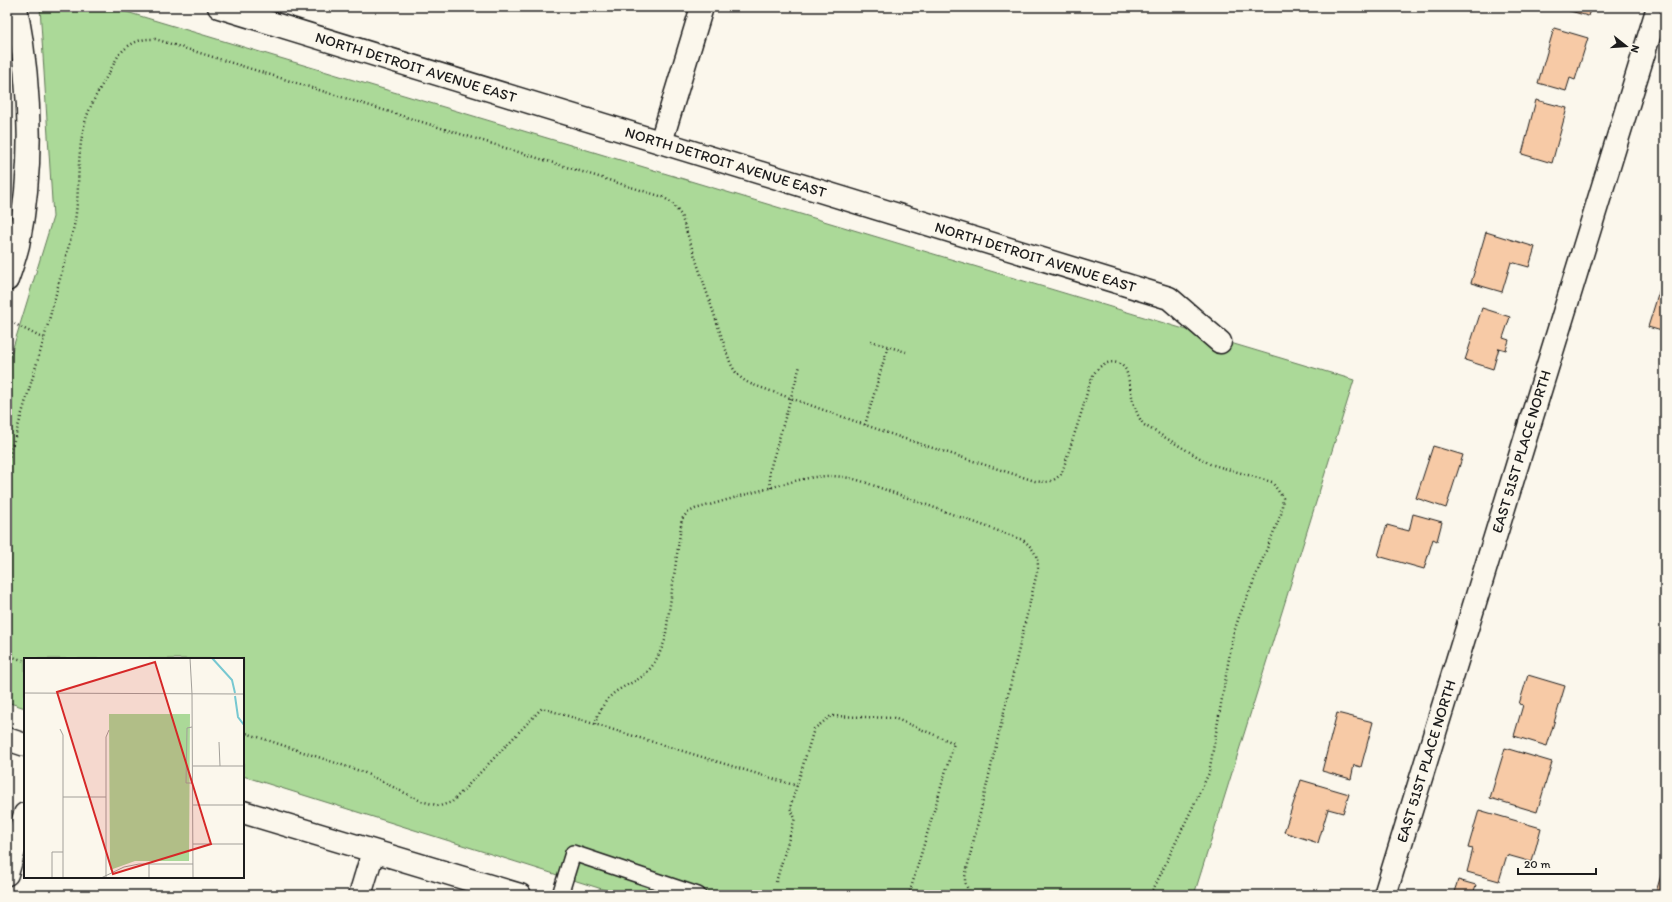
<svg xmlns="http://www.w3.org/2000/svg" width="1672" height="902" font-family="Itim,sans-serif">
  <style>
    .green { fill: #abd998; stroke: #647a5a }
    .building { fill: #f7caa6; stroke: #1c1c1c }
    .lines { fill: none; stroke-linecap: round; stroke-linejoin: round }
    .lane-casing { stroke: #1c1c1c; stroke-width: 18 }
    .street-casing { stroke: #1c1c1c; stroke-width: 25 }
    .path { stroke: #1c1c1c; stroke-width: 2.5; stroke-dasharray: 1 3; stroke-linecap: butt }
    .lane { stroke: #fbf7ec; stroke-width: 15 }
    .street { stroke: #fbf7ec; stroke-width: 22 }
    .labels { text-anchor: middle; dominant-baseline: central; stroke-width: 4; stroke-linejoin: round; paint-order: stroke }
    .street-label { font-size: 15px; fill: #1c1c1c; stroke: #fbf7ec }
    .inset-river { fill: none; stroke: #77c8d1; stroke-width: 2 }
    .inset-road { fill: none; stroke: #a29f99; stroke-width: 1 }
    .view { fill: #d62828; fill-opacity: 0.15; stroke: #d62828; stroke-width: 2 }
    .inset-edge { fill: none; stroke: #1c1c1c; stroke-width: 2 }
  </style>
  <rect width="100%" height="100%" fill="#fbf7ec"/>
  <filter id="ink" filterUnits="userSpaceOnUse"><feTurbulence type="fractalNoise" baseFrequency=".025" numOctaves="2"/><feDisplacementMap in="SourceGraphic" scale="8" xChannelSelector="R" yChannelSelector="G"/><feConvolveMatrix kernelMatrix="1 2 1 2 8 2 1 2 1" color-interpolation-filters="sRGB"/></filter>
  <g filter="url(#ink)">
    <path class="green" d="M40,7H110L1354,380L1194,895H621L243,776V659H25V708L7,702V367L53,217Z"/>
    <path class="building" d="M1556,7H1591L1588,16Z
      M1554,28L1588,38L1575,80L1570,78L1566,91L1538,83Z
      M1536,100L1567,108L1552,163L1522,154Z
      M1486,232L1535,247L1529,267L1511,262L1502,292L1471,283Z
      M1663,279L1665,280V332L1648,327Z
      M1482,308L1510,317L1503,338L1509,340L1506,350L1499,348L1493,369L1465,360Z
      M1433,446L1463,455L1446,508L1416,498Z
      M1413,514L1442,522L1437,541L1433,539L1424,569L1378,556L1387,525L1409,531Z
      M1528,675L1565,686L1547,746L1514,736L1523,705L1519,704Z
      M1337,713L1373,722L1361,767L1354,765L1351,779L1322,771Z
      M1505,748L1552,762L1537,812L1490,798Z
      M1301,780L1349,794L1343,813L1328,809L1318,843L1284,832Z
      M1479,810L1541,828L1532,862L1507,855L1499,881L1467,872L1473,849L1468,848Z
      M1663,869L1665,870V895H1655Z
      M1458,880L1476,885L1473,894L1477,895H1453Z"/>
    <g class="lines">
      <defs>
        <path id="lane" d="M560,895L573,853L698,895"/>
        <g id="street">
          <path id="s1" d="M219,7L1169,298L1220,342"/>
          <path d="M661,142L702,7"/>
          <path d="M7,280C11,269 15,257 18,245C34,166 31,86 16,7"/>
          <path d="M7,739L25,745"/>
          <path d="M243,812L520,895"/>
          <path d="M7,874L25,814"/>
          <path d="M360,895L373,852"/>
          <path id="s2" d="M1385,895L1658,7"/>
        </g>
      </defs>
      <use href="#lane" class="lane-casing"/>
      <use href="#street" class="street-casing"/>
      <path class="path" d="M7,320L44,339
        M871,341L906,352
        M865,425L888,346
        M7,464L44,339L74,226C81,190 75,152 87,116C94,96 108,76 118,56C128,44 139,38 155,39L663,197L672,203L681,215L730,362C735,373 740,379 751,384L902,438L1035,481C1047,483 1054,482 1062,473C1069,450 1077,427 1084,404C1087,394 1089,381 1095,372C1103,361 1118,358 1126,370C1132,389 1131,408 1144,425L1210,464L1272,482L1283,498L1281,514L1239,617L1233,635L1209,773L1154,888L1148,895
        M771,488L769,473L800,366
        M7,655L25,661
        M595,724C599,710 607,696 620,689C628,684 637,681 644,675C655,665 660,653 665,640L682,519L687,513L695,509C717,503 740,496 762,490C799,480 826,469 864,482L1023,540C1033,548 1038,555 1038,568L965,877V882L970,895
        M243,732L363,772L421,801L440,806L452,802L542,708L797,786
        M776,882L795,818L790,808L814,729L831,716L894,718L954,743L909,895"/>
      <use href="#lane" class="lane"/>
      <use href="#street" class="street"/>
    </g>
  </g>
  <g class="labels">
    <g class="street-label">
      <text stroke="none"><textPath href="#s1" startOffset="206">NORTH DETROIT AVENUE EAST</textPath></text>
      <text stroke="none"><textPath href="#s1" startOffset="530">NORTH DETROIT AVENUE EAST</textPath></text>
      <text stroke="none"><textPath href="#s1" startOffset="854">NORTH DETROIT AVENUE EAST</textPath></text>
      <text stroke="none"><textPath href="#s2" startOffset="464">EAST 51ST PLACE NORTH</textPath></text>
      <text stroke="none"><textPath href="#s2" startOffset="140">EAST 51ST PLACE NORTH</textPath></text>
    </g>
  </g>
  <g transform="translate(24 658)">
    <rect width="220" height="220" fill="#fbf7ec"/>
    <path d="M85,56H166L165,203H111L86,212Z" fill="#abd998"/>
    <path class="inset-river" d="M188,0L208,22L211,35M211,38L214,59L220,67"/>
    <path class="inset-road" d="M166,0L168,36L169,220M0,35L220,36M168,69L163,70L162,125H169M36,71L39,77V220M195,84L196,108M169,108H220M39,139H82M169,147H220M169,186H220M125,206V220M28,220V194H39M77,220L100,209L115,206H169M82,220V79L85,72"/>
    <path class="view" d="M131,4L187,186L89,216L33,34Z"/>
    <rect width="220" height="220" class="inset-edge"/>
  </g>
  <rect width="1672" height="902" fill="none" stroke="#fbf7ec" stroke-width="24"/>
  <rect x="12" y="12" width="1648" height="878" fill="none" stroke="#1c1c1c" stroke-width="1.5" filter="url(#ink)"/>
  <g transform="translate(1626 46) rotate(107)" stroke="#fbf7ec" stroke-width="3" paint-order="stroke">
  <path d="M0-3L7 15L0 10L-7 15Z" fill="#1c1c1c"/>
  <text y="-6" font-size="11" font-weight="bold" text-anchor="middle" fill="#1c1c1c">N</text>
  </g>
  <path d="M1518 868v6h78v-6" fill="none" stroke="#1c1c1c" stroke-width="2"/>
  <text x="1524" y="868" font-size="12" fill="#1c1c1c" stroke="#fbf7ec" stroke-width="3" paint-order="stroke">20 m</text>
</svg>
